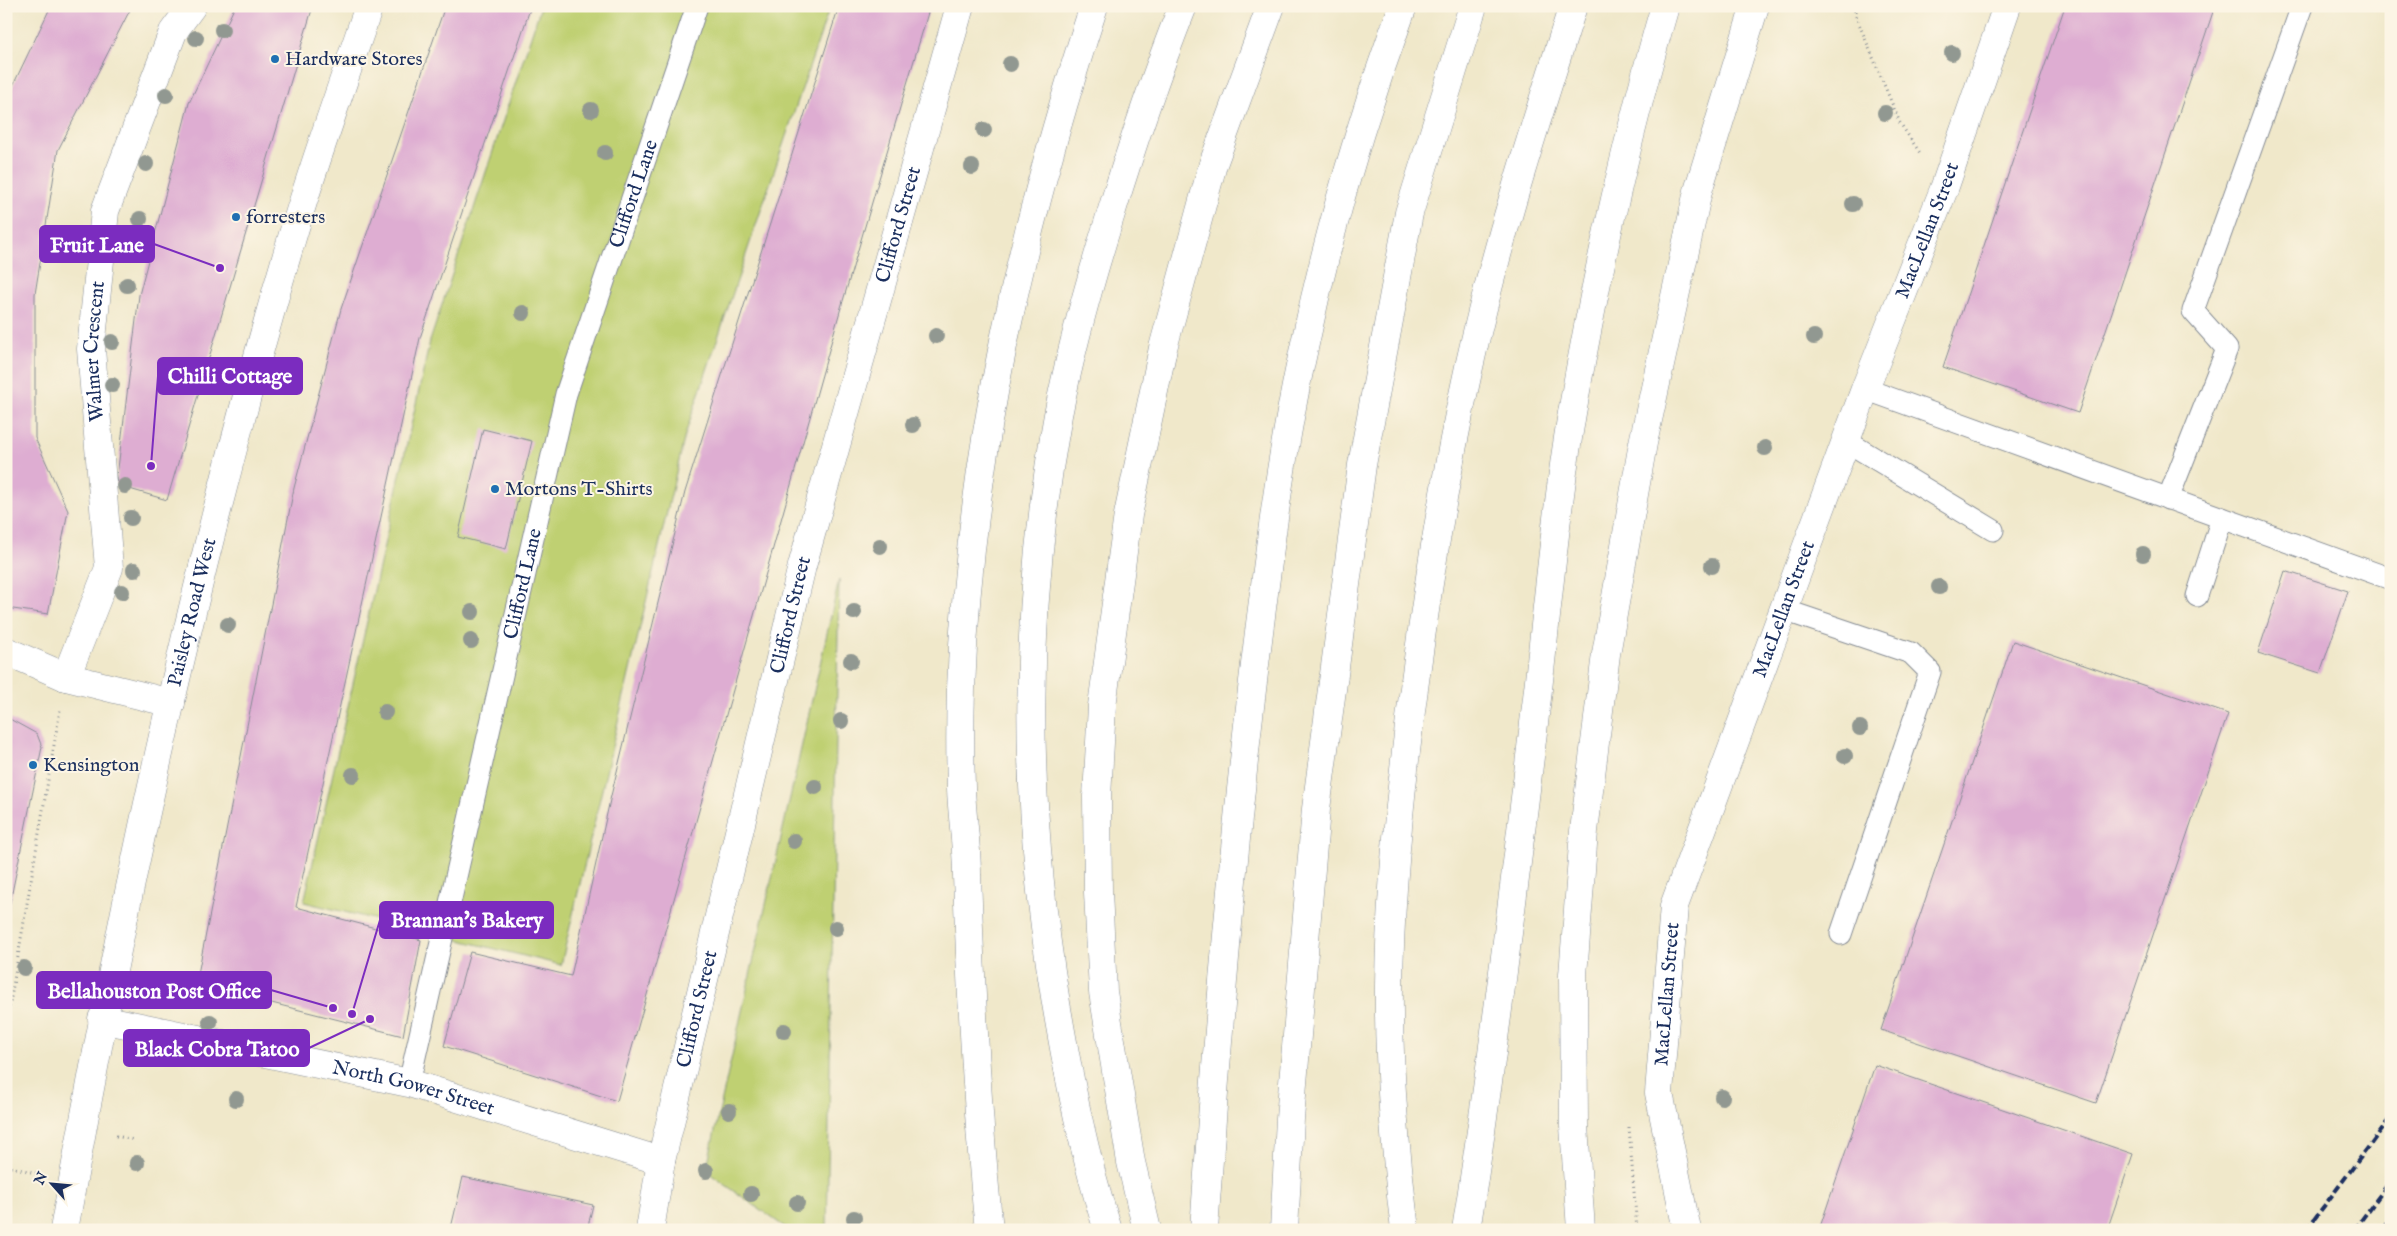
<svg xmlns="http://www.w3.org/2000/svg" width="2397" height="1236" font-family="'IM FELL English',serif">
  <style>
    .green { fill: #bfd072; stroke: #6d8068 }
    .building { fill: #deadd2 }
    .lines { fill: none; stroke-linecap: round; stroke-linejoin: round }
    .service-casing { stroke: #868c94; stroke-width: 23 }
    .pedestrian-casing { stroke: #868c94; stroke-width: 29 }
    .minor-casing { stroke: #868c94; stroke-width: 29 }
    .primary-casing { stroke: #868c94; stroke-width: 29 }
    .motorway-casing { stroke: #868c94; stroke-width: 29 }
    .path { stroke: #868c94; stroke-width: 3; stroke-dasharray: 1 4; stroke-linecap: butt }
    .service { stroke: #fff; stroke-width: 21 }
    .pedestrian { stroke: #fff; stroke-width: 28 }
    .minor { stroke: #fff; stroke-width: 28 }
    .primary { stroke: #fff; stroke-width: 28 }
    .motorway { stroke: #fff; stroke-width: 28 }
    .rail { stroke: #1b2f5e; stroke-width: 4; stroke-dasharray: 8 4; stroke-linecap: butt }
    .tree { fill: #919891 }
    .poi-dot { fill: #1f6fb2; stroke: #fcf5e5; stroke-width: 2 }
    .labels { text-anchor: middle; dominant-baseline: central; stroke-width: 4; stroke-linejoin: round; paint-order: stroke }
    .poi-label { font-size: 20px; fill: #1b2f5e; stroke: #fcf5e5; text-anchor: start }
    .street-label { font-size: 20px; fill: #1b2f5e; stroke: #fcf5e5 }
    .leader { fill: none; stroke: #7b2cbf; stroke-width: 2 }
    .callout-dot { fill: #7b2cbf; stroke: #fcf5e5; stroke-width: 2 }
    .callout { fill: #7b2cbf; stroke: #7b2cbf; stroke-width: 2 }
    .callout-label { font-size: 21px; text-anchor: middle; font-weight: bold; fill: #fff }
  </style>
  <rect width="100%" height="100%" fill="#fcf5e5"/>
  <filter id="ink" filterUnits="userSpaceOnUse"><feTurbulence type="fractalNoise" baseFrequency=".02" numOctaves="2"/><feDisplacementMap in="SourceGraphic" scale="10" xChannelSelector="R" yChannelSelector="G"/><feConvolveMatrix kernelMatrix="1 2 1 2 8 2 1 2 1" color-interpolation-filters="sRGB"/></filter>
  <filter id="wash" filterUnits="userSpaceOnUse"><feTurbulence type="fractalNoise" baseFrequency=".0096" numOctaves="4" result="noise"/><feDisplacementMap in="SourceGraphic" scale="20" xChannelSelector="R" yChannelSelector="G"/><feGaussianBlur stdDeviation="1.12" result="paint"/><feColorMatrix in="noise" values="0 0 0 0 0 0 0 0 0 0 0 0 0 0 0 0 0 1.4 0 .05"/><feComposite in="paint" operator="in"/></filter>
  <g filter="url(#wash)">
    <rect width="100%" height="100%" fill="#f0e8ca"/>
    <path class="green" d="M541,6H830L685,435L561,965L304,902L430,341Z
      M839,580L827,1230H789L706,1171Z"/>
    <g id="blocks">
      <path class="building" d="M51,6H132L58,150L35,294V438L68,511L48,614L6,608V100Z
        M235,6H313L167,500L116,485L139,295L189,103Z
        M445,6H531L420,338L296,907L421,940L403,1036L196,984L294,488L341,309Z
        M839,6H930L840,311L617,1101L444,1046L470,952L571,976L610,800L685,492Z
        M2065,6H2215L2078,413L1943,367Z
        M483,429L532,441L506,549L458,537Z
        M2285,571L2348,591L2320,673L2258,653Z
        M2013,641L2228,714L2096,1103L1881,1030Z
        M6,717L37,734L42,747L7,917Z
        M1875,1065L2133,1154L2107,1230H1819Z
        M463,1177L593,1205L587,1230H460L451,1228Z"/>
    </g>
  </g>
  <g filter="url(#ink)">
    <use href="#blocks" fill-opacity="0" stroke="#868c94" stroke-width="1"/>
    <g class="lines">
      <defs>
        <g id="service">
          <path d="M1865,389L2391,579"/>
          <path d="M1846,441L1993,530"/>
          <path d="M2168,499L2227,349L2193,311L2302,6"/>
          <path d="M2197,596L2222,518"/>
          <path d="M1784,610L1911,653L1930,672L1841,934"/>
          <path id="s1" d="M409,1083L566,394L697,6"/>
        </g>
        <path id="pedestrian" d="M66,677L171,703"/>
        <g id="minor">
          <path id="s2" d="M6,651L66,677L109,568L91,349L105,211L173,32L192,6"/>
          <path id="s3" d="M102,1019L409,1083L661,1161"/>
          <path id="s4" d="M650,1230L661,1161L802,566L960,6"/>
          <path id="s5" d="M1687,1230L1659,1093L1674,906L1865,389L1944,189L2007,6"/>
        </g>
        <g id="primary">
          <path id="s6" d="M64,1230C123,897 195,565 291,241C314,162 343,84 369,6"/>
        </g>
        <path id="motorway" d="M989,1230C977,1112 971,994 967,875C967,846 962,817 961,788C960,755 960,722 961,689C969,456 1022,227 1094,6
          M1108,1230C1084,1156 1069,1079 1056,1003C1024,809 1022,609 1058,415C1071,349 1089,284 1109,220C1131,148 1155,76 1183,6
          M1147,1230L1131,1162L1103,992L1098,892L1097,797L1102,706L1128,515L1163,348L1213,164L1271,6
          M1204,1230C1218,1030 1234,831 1259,632C1271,537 1283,442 1304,348C1328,233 1362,117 1403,6
          M1284,1230L1290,1119L1316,809L1362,465L1409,213L1473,6
          M1405,1230C1395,1149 1388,1068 1389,986C1390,884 1401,783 1415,681C1429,576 1446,471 1469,367C1496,245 1535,125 1573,6
          M1466,1230C1494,1053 1516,876 1537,698C1548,603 1556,508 1572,413C1596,276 1626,140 1665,6
          M1581,1230L1574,1126L1573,975L1584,831L1606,654L1643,443L1698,191L1755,6"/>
      </defs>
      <use href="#service" class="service-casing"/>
      <use href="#pedestrian" class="pedestrian-casing"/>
      <use href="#minor" class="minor-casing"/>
      <use href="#primary" class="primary-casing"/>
      <use href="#motorway" class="motorway-casing"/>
      <path class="path" d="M1855,6V14L1900,123L1920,153
        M6,1027L60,710
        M1629,1127L1637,1230
        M116,1136L134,1140
        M6,1166L40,1174"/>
      <use href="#service" class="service"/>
      <use href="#pedestrian" class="pedestrian"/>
      <use href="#minor" class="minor"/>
      <use href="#primary" class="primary"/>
      <use href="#motorway" class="motorway"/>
      <path class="rail" d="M2306,1230L2391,1117
        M2354,1230L2391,1180
        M2383,1230L2391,1219"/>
    </g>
    <g class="tree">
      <circle cx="222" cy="30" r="8"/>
      <circle cx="196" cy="38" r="8"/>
      <circle cx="1952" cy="53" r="8"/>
      <circle cx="1010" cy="64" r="8"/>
      <circle cx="166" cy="95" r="8"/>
      <circle cx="591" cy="110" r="8"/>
      <circle cx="1885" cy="113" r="8"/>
      <circle cx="984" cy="130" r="8"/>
      <circle cx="605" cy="153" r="8"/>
      <circle cx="146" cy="164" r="8"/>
      <circle cx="972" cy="167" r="8"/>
      <circle cx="1853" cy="204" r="8"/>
      <circle cx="140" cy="219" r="8"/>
      <circle cx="127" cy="285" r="8"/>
      <circle cx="523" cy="313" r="8"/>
      <circle cx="936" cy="336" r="8"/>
      <circle cx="1814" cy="337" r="8"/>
      <circle cx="112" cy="342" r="8"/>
      <circle cx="112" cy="385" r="8"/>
      <circle cx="913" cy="425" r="8"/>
      <circle cx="1765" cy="448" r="8"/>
      <circle cx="125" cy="486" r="8"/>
      <circle cx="131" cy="518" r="8"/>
      <circle cx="880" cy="546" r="8"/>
      <circle cx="2143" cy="554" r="8"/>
      <circle cx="1712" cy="566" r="8"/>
      <circle cx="134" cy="570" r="8"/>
      <circle cx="1939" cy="587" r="8"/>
      <circle cx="122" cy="592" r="8"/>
      <circle cx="472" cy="612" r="8"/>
      <circle cx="854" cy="612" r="8"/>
      <circle cx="228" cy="625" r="8"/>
      <circle cx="471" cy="641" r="8"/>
      <circle cx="851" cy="661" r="8"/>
      <circle cx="385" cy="712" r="8"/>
      <circle cx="841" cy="721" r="8"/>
      <circle cx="1860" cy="728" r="8"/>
      <circle cx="1845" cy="756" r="8"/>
      <circle cx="353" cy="775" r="8"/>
      <circle cx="815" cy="787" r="8"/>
      <circle cx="794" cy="841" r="8"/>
      <circle cx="836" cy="928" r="8"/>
      <circle cx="24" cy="968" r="8"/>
      <circle cx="210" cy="1022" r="8"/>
      <circle cx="784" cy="1031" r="8"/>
      <circle cx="1722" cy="1097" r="8"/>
      <circle cx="236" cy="1099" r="8"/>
      <circle cx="729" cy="1111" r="8"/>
      <circle cx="137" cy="1163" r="8"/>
      <circle cx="706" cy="1171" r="8"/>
      <circle cx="751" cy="1194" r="8"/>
      <circle cx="797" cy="1203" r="8"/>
      <circle cx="854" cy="1218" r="8"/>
    </g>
  </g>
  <g class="poi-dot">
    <circle cx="275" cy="59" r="5"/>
    <circle cx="236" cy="217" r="5"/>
    <circle cx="495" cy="489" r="5"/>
    <circle cx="33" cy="765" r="5"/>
  </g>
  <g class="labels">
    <g class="poi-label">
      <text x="285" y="59">Hardware Stores</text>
      <text x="246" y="217">forresters</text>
      <text x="505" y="489">Mortons T-Shirts</text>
      <text x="43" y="765">Kensington</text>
    </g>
    <g class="street-label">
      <text stroke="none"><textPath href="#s1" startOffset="918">Clifford Lane</textPath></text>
      <text stroke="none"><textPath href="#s4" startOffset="1036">Clifford Street</textPath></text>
      <text stroke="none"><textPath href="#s5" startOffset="1049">MacLellan Street</textPath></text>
      <text stroke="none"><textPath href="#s2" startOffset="400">Walmer Crescent</textPath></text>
      <text stroke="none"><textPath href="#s1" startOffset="512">Clifford Lane</textPath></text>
      <text stroke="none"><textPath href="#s5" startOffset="644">MacLellan Street</textPath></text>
      <text stroke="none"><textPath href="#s6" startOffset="631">Paisley Road West</textPath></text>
      <text stroke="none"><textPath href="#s4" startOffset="631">Clifford Street</textPath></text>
      <text stroke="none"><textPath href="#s5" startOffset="239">MacLellan Street</textPath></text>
      <text stroke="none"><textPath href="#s4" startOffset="226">Clifford Street</textPath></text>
      <text stroke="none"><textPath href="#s3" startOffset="319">North Gower Street</textPath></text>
    </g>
  </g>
  <path class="leader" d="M220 268L154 244M151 466L158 376M352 1014L380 920M333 1008L271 990M370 1019L309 1048"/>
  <g class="callout-dot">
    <circle cx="220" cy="268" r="5"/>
    <circle cx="151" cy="466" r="5"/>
    <circle cx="352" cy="1014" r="5"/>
    <circle cx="333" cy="1008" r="5"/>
    <circle cx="370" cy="1019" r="5"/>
  </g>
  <g class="callout">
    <rect x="40" y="226" width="114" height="36" rx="5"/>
    <rect x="158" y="358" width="144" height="36" rx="5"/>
    <rect x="380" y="902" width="173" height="36" rx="5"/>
    <rect x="37" y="972" width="234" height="36" rx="5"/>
    <rect x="124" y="1030" width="185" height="36" rx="5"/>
  </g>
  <g class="callout-label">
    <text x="97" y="252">Fruit Lane</text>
    <text x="230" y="383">Chilli Cottage</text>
    <text x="467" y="927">Brannan's Bakery</text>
    <text x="154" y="998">Bellahouston Post Office</text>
    <text x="217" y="1056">Black Cobra Tatoo</text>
  </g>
  <rect width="2397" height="1236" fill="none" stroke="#fcf5e5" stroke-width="25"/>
  <g transform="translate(52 1184) rotate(297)" stroke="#fcf5e5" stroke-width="4" paint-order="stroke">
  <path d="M0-4L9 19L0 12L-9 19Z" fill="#1b2f5e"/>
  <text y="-8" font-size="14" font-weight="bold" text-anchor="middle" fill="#1b2f5e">N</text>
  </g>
</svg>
